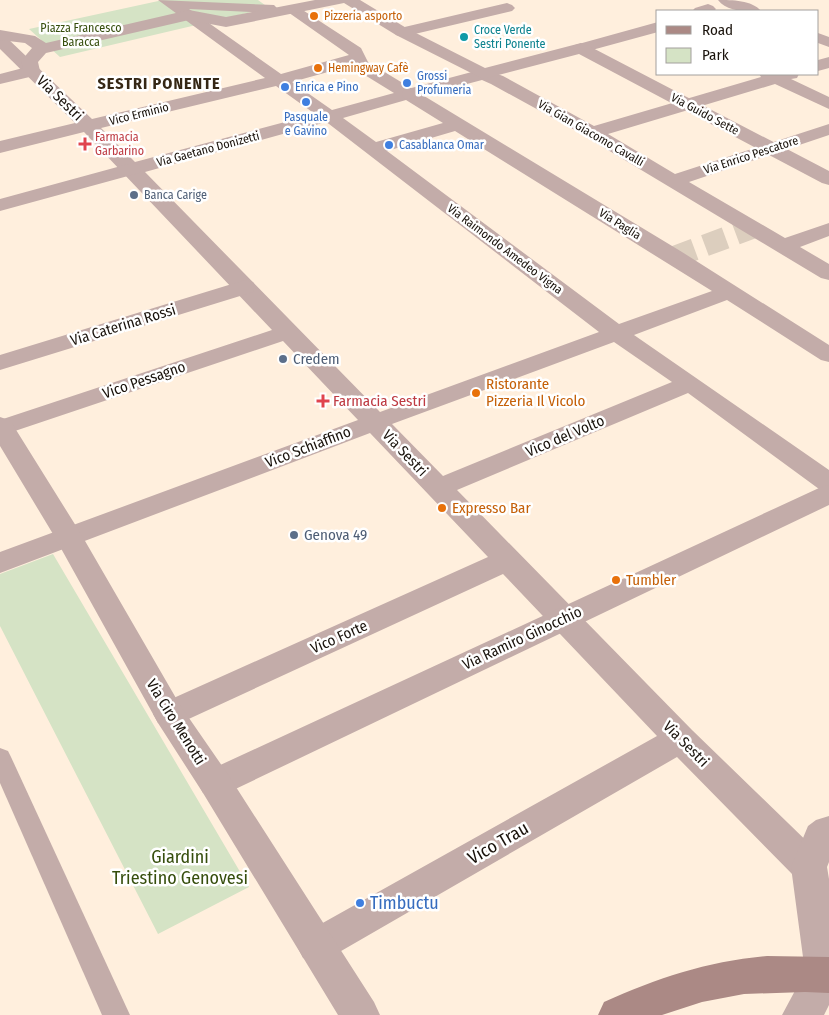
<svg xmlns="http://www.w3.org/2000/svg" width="829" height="1015" font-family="'Fira Sans Condensed',sans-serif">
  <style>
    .green { fill: #d5e3c5 }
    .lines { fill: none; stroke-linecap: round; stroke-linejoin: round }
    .pedestrian-tunnel { stroke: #dccebe; stroke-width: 22; stroke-dasharray: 22 11; stroke-linecap: butt }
    .service { fill: #c3aca9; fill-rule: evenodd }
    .pedestrian { fill: #c3aca9; fill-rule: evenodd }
    .minor { fill: #c3aca9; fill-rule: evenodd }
    .tertiary { fill: #c3aca9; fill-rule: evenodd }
    .secondary { fill: #ab8985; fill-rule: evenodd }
    .food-dot { fill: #e8710a; stroke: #fff; stroke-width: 2 }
    .culture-dot { fill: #0f9aa8; stroke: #fff; stroke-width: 2 }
    .shop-dot { fill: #3f7fe0; stroke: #fff; stroke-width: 2 }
    .health-dot { fill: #e0444e; stroke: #fff; stroke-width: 2 }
    .service-dot { fill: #5c6f8a; stroke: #fff; stroke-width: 2 }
    .labels { text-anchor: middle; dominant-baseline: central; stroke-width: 5; stroke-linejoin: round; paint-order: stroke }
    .far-food-label { font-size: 12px; fill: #c56008; stroke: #fff; text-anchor: start }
    .far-park-label { font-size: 12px; fill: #364e0d; stroke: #fff }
    .far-culture-label { font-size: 12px; fill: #0d838f; stroke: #fff; text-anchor: start }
    .far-shop-label { font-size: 12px; fill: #366cbe; stroke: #fff; text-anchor: start }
    .far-street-label { font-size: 12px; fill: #19120b; stroke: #fff }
    .far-health-label { font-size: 12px; fill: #be3a42; stroke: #fff; text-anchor: start }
    .far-service-label { font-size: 12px; fill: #4e5e75; stroke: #fff; text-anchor: start }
    .street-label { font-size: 15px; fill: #19120b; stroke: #fff }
    .service-label { font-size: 15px; fill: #4e5e75; stroke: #fff; text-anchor: start }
    .food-label { font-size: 15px; fill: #c56008; stroke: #fff; text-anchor: start }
    .health-label { font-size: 15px; fill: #be3a42; stroke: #fff; text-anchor: start }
    .far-district-label { font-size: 16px; font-weight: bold; letter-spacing: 1px; fill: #352715; stroke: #fff }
    .near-street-label { font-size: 18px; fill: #19120b; stroke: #fff }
    .near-park-label { font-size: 18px; fill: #364e0d; stroke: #fff }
    .near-shop-label { font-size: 18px; fill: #366cbe; stroke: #fff; text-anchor: start }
  </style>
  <rect width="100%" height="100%" fill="#ffefdd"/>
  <path class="green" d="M163,0H258L269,8L60,57L29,29Z
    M53,554L249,887L158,934L0,626V574Z"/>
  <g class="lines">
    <path class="pedestrian-tunnel" d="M674,257L752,228"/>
    <path class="service" d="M0,748L8,751L11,757L130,1015H102L0,783Z"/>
    <path class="pedestrian" d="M158,0L274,5L277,8L274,11L269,13L189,9L281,74L349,55L285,10L288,7H298L361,48L368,62L682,252L829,345V362L821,360L727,300L634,335L829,470V492L819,489L688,393L457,490L692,730L822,856L827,867L822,878L809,883L796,878L677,757L329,958L316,963L303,958L297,946L303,934L657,736L503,574L180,723L169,727L158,723L153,714L158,705L488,557L370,433L0,573V552L358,420L283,341L0,436V420L272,330L84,132L0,153V141L75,123L0,49V35L6,37L92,119L265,78ZM353,65L355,69L394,93L332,110L292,82ZM276,86L315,114L135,162L101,128ZM406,100L443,123L376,142L343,118ZM326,122L329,124L599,332L380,412L145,172ZM455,131L712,291L619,324L387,151ZM614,342L672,382L443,476L392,424Z
      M718,0C732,0 752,0 761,11C748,12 727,12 718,0Z
      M818,33L829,37V47L818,43Z"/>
    <path class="minor" d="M507,3L512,5L515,8L512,11L402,37L396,35L394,32L396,29Z
      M708,4L713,6L716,9L714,11H692L695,8Z
      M658,22V32L581,53L575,51L573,48L575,45Z
      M829,57V68L818,71V60Z
      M483,69L503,76L594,126L761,77L759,74H799L797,78L791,79L829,97V109L775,84L608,134L675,174L829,124V135L689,182L785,238L829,223V236L800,247L829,264V280L821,278L573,129L491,84L482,80L410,99L404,98L401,94L404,90Z
      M132,163L139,165L142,169L139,173L0,211V199Z
      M245,280L253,282L256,287L253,292L0,370V355Z
      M829,485V505L227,793L215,797L203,793L198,783L203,773L819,488Z
      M829,816V862L827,867L829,879V1005L824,1015H782L805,972L791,867L808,826L816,820Z"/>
    <path class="tertiary" d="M315,0H360L408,29L485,68L581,43L587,45L829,171V185L822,183L579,54L483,79L396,35L344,3L226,27L189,20L46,53L38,62L40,71L38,75L0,84V74L23,68L21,61L32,48L25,43L0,40V30L35,36L46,43L189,10L226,17Z
      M0,417L9,420L13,425L81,534L180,705L227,773L374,1002L380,1015H338L203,793L158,723L53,534L0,446Z"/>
    <path class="secondary" d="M767,956L829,957V993L805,992L744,994L702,1002L662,1015H598L604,1002C657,978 709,961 767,956Z"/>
  </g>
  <g class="food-dot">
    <circle cx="314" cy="16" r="5"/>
    <circle cx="318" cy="68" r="5"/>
    <circle cx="476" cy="393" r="5"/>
    <circle cx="442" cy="508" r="5"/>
    <circle cx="616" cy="580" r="5"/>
  </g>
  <circle class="culture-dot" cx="464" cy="37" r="5"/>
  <g class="shop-dot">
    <circle cx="407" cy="83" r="5"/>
    <circle cx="285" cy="87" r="5"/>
    <circle cx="306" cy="102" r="5"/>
    <circle cx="389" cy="145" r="5"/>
    <circle cx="360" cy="903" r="5"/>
  </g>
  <g class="health-dot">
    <path d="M82.5 136.5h5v5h5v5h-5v5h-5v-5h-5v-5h5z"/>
    <path d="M320.5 393.5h5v5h5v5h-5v5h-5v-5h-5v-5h5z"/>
  </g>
  <g class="service-dot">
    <circle cx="134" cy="195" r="5"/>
    <circle cx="283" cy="359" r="5"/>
    <circle cx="294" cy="535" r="5"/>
  </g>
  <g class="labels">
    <g class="far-food-label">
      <text x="324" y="16">Pizzeria asporto</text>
      <text x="328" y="68">Hemingway Cafè</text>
    </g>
    <g class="far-park-label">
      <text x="81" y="28">Piazza Francesco<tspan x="81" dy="14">Baracca</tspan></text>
    </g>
    <g class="far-culture-label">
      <text x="474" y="30">Croce Verde<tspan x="474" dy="14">Sestri Ponente</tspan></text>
    </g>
    <g class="far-shop-label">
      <text x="417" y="76">Grossi<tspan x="417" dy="14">Profumeria</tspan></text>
      <text x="295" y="87">Enrica e Pino</text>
      <text x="306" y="117" text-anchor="middle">Pasquale<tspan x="306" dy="14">e Gavino</tspan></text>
      <text x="399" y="145">Casablanca Omar</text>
    </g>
    <g class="far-street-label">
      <text transform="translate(139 114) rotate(-14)">Vico Erminio</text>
      <text transform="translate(705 114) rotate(28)">Via Guido Sette</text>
      <text transform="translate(591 133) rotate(30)">Via Gian Giacomo Cavalli</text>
      <text transform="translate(208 149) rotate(-15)">Via Gaetano Donizetti</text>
      <text transform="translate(751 155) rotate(-18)">Via Enrico Pescatore</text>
      <text transform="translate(620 224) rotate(32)">Via Paglia</text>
      <text transform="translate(505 249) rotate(37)">Via Raimondo Amedeo Vigna</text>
    </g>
    <g class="far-health-label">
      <text x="95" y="137">Farmacia<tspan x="95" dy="14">Garbarino</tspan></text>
    </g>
    <g class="far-service-label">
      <text x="144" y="195">Banca Carige</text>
    </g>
    <g class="street-label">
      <text transform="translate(60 98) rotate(44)">Via Sestri</text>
      <text transform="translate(123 325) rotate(-17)">Via Caterina Rossi</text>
      <text transform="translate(144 380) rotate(-19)">Vico Pessagno</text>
      <text transform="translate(565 436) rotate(-23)">Vico del Volto</text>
      <text transform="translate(308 447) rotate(-21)">Vico Schiaffino</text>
      <text transform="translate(405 453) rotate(46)">Via Sestri</text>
      <text transform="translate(339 637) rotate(-24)">Vico Forte</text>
      <text transform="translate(522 638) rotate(-25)">Via Ramiro Ginocchio</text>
      <text transform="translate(176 722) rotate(58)">Via Ciro Menotti</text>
      <text transform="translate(686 744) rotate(45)">Via Sestri</text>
    </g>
    <g class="service-label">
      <text x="293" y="359">Credem</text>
      <text x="304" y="535">Genova 49</text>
    </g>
    <g class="food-label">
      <text x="486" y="384">Ristorante<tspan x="486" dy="17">Pizzeria Il Vicolo</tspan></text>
      <text x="452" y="508">Expresso Bar</text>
      <text x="626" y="580">Tumbler</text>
    </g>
    <g class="health-label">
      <text x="333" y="401">Farmacia Sestri</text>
    </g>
    <g class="far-district-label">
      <text x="159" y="83">SESTRI PONENTE</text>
    </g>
    <g class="near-street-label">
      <text transform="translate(498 843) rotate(-30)">Vico Trau</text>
    </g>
    <g class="near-park-label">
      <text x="180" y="857">Giardini<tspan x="180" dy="21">Triestino Genovesi</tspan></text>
    </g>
    <g class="near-shop-label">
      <text x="370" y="903">Timbuctu</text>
    </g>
  </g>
  <rect x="656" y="10" width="162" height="65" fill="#ffffff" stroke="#a3a09d"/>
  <rect x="666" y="26" width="25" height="8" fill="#ab8985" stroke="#a3a09d"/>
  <text x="702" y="35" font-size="15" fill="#19120b">Road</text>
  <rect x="666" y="48" width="25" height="15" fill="#d5e3c5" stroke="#a3a09d"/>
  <text x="702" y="60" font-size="15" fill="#19120b">Park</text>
</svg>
